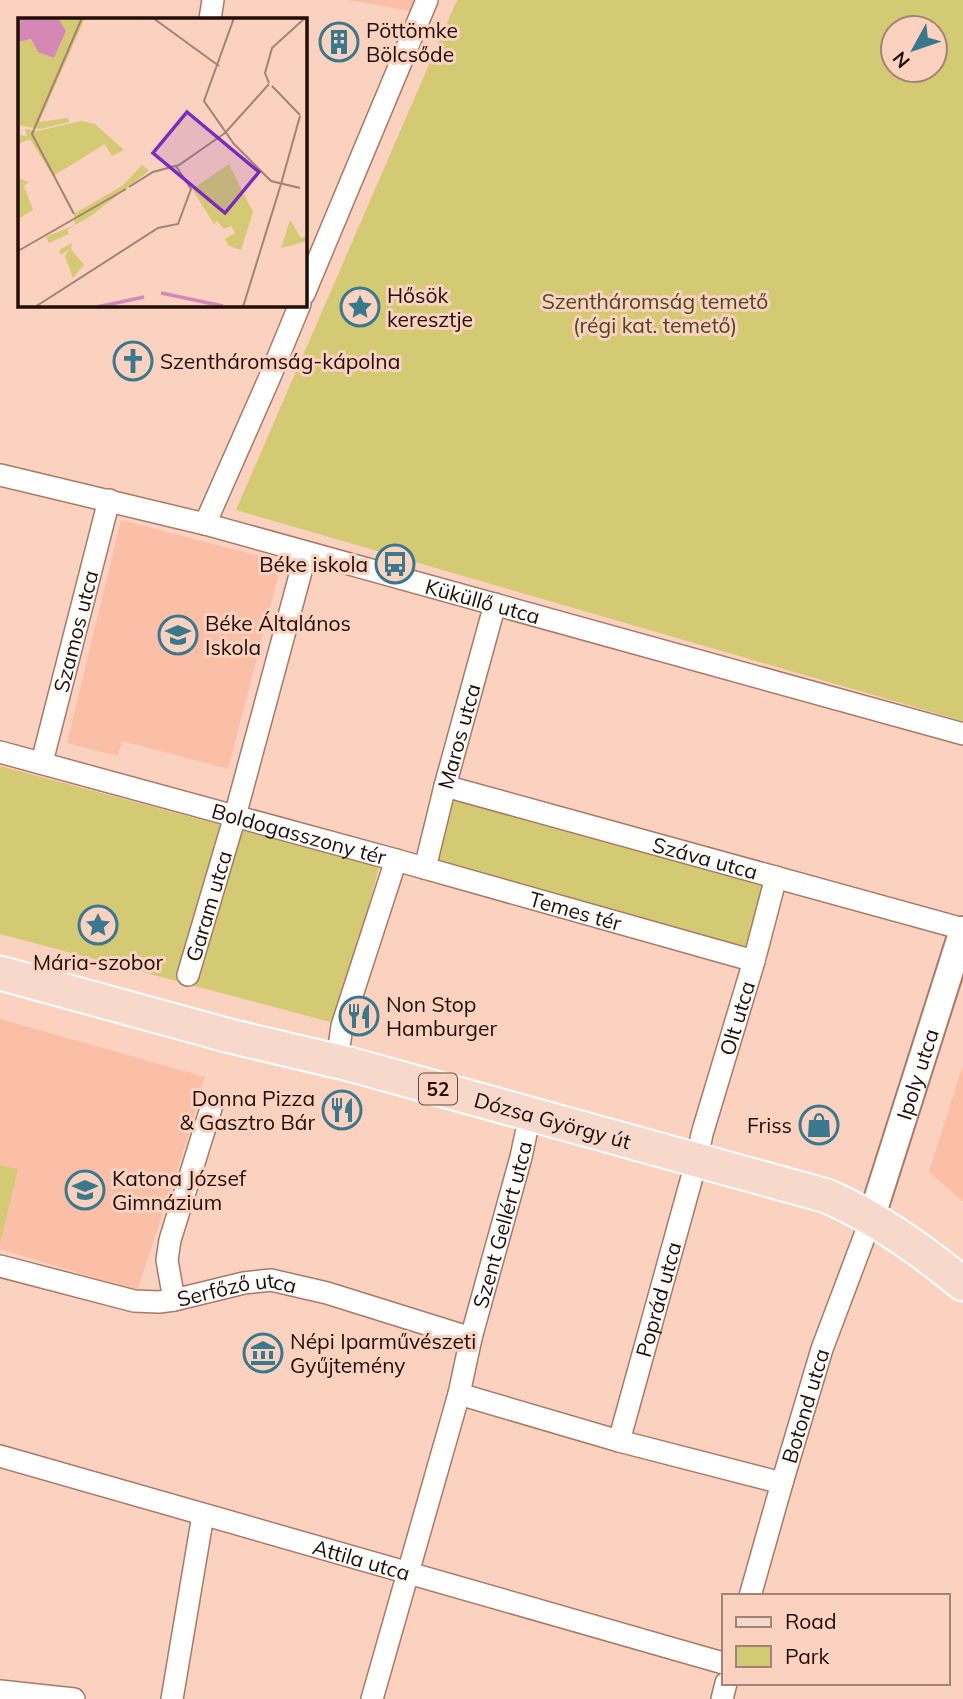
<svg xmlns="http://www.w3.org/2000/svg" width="963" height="1699" font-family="Mulish,sans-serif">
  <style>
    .built { fill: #fabfa6 }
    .green { fill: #d3ca73; fill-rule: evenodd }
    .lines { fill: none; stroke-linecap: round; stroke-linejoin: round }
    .minor-casing { stroke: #a97965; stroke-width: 24 }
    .tertiary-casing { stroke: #a97965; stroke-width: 30 }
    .primary-casing { stroke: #fff; stroke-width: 37 }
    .minor { stroke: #fff; stroke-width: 21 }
    .tertiary { stroke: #fff; stroke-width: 26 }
    .primary { stroke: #f7d9cc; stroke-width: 33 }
    .labels { text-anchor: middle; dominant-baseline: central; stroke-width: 6; stroke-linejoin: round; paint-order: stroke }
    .shield { fill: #fbd1bf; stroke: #62483e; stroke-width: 2 }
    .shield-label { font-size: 19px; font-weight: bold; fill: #200e07 }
    .poi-label { font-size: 21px; fill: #200e07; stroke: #fbd1bf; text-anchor: start }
    .park-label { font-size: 21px; fill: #4b4721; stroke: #fbd1bf }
    .street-label { font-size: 21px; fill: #200e07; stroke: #fbd1bf }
    .inset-river { fill: none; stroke: #d587b6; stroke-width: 3.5 }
    .inset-road { fill: none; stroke: #a38375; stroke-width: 2 }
    .view { fill: #7b2cbf; fill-opacity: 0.15; stroke: #7b2cbf; stroke-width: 3.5 }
    .inset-edge { fill: none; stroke: #200e07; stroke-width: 3.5 }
  </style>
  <rect width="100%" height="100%" fill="#fbd1bf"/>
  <path class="built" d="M348,0H415L410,11Z
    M121,520L282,562L228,769L122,741L118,756L67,743Z
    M0,1019L205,1077L190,1131L137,1291L0,1249Z
    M963,1065V1201L929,1172Z"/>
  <path class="green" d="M457,0H963V721L236,510ZM935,28V70H893V28Z
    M0,766L379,867L338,1024L0,934Z
    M450,797L765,883L747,949L432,863Z
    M0,1165L18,1169L0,1244Z"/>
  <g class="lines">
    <defs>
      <g id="minor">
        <path d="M210,19L213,0"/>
        <path d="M304,294L427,0"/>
        <path id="s1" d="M0,475L205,524L963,734"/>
        <path d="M205,524L269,379L300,304"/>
        <path id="s2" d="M0,752L396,860L754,961"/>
        <path id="s3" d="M42,762L109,500"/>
        <path id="s4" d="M445,786L963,929"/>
        <path id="s5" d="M425,868L445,786L495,604"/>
        <path id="s6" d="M188,975L235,816L306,553"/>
        <path d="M337,1061L342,1026L396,860"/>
        <path id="s7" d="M0,1266L134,1301L159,1302L174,1300L244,1283L271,1280L327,1293L471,1338"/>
        <path d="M174,1300L167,1260L170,1240L212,1105"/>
        <path d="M459,1394L619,1441L782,1483"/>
        <path id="s8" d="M619,1441L697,1159L702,1134L754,961L776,877"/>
        <path id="s9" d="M0,1456L723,1663"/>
        <path id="s10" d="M750,1596L782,1483L822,1349L871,1219"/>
        <path d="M0,1691L74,1699"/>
        <path d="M172,1699L203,1515"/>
        <path id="s11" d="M372,1699L459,1394L471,1338L521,1157L530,1115"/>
        <path d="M722,1699L726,1683"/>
      </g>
      <g id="tertiary">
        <path id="s12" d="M871,1219L963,930"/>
      </g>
      <g id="primary">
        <path id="s13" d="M0,973L230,1036L349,1064L827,1196C877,1218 921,1250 963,1284"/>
      </g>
    </defs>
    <use href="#minor" class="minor-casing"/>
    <use href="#tertiary" class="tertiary-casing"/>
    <use href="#primary" class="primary-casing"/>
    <use href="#minor" class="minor"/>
    <use href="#tertiary" class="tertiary"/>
    <use href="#primary" class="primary"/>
  </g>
  <defs>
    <symbol id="building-ring" viewBox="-11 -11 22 22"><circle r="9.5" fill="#fbd1bf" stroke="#3a788e" stroke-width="1.5"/><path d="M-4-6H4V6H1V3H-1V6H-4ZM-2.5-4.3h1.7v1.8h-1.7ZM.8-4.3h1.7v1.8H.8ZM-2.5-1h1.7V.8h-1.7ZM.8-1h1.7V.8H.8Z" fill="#3a788e"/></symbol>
    <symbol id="sight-ring" viewBox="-11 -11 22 22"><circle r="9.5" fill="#fbd1bf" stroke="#3a788e" stroke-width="1.5"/><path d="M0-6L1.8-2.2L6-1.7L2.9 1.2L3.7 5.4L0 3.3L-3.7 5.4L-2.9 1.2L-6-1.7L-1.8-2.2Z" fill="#3a788e"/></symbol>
    <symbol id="church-ring" viewBox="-11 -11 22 22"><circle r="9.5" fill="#fbd1bf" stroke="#3a788e" stroke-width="1.5"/><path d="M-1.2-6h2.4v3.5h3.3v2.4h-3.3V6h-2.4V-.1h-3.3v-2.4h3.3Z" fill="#3a788e"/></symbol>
    <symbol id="bus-ring" viewBox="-11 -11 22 22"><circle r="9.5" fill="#fbd1bf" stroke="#3a788e" stroke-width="1.5"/><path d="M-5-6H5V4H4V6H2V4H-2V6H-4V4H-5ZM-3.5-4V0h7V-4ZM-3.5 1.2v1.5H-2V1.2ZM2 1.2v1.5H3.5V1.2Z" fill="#3a788e"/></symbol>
    <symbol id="school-ring" viewBox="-11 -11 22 22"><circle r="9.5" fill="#fbd1bf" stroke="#3a788e" stroke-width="1.5"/><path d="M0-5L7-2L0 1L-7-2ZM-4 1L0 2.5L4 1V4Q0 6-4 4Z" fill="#3a788e"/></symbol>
    <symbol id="restaurant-ring" viewBox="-11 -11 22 22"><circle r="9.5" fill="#fbd1bf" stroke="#3a788e" stroke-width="1.5"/><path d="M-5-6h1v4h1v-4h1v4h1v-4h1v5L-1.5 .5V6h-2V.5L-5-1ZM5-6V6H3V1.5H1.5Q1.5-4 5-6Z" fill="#3a788e"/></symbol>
    <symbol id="shop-ring" viewBox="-11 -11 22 22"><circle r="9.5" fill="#fbd1bf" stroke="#3a788e" stroke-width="1.5"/><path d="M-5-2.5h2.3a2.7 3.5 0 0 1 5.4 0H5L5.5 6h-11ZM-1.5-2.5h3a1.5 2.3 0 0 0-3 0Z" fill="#3a788e"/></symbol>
    <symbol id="museum-ring" viewBox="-11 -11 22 22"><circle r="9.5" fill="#fbd1bf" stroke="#3a788e" stroke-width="1.5"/><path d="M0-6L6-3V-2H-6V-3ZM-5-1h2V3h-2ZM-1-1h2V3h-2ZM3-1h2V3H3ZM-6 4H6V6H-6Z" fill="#3a788e"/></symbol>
  </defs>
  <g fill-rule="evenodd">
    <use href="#building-ring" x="317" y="20" width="44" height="44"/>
    <use href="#sight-ring" x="338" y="285" width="44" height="44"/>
    <use href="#church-ring" x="111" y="339" width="44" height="44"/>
    <use href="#bus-ring" x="373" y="542" width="44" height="44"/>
    <use href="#school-ring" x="156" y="613" width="44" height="44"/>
    <use href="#sight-ring" x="76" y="903" width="44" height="44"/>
    <use href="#restaurant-ring" x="337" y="994" width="44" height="44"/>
    <use href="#restaurant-ring" x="320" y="1088" width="44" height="44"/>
    <use href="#shop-ring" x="797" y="1103" width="44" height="44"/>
    <use href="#school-ring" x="63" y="1168" width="44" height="44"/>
    <use href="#museum-ring" x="241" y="1331" width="44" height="44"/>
  </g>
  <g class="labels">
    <rect class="shield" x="419" y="1073.5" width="38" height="31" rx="5"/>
    <g class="shield-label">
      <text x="438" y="1089">52</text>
    </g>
    <g class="poi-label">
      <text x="366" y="30">Pöttömke<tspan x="366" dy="24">Bölcsőde</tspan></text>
      <text x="387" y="295">Hősök<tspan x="387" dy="24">keresztje</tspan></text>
      <text x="160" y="361">Szentháromság-kápolna</text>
      <text x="368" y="564" text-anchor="end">Béke iskola</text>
      <text x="205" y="623">Béke Általános<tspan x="205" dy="24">Iskola</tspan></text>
      <text x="98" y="962" text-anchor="middle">Mária-szobor</text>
      <text x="386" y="1004">Non Stop<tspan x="386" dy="24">Hamburger</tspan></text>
      <text x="315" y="1098" text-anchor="end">Donna Pizza<tspan x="315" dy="24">&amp; Gasztro Bár</tspan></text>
      <text x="792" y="1125" text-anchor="end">Friss</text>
      <text x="112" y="1178">Katona József<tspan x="112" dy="24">Gimnázium</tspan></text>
      <text x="290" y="1341">Népi Iparművészeti<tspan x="290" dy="24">Gyűjtemény</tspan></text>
    </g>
    <g class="park-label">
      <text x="655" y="301">Szentháromság temető<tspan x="655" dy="24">(régi kat. temető)</tspan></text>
    </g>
    <g class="street-label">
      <text stroke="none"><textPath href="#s1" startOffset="499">Küküllő utca</textPath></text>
      <text stroke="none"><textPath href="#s3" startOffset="135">Szamos utca</textPath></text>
      <text stroke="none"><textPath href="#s5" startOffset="136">Maros utca</textPath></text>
      <text stroke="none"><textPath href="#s2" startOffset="310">Boldogasszony tér</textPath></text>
      <text stroke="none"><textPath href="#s4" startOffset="270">Száva utca</textPath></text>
      <text stroke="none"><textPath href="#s6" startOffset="72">Garam utca</textPath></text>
      <text stroke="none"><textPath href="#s2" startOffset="597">Temes tér</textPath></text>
      <text stroke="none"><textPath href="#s8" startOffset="439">Olt utca</textPath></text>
      <text stroke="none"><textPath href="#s12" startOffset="152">Ipoly utca</textPath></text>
      <text stroke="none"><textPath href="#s13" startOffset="572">Dózsa György út</textPath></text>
      <text stroke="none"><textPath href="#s11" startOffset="492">Szent Gellért utca</textPath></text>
      <text stroke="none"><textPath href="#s7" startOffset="243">Serfőző utca</textPath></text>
      <text stroke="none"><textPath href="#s8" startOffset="147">Poprád utca</textPath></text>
      <text stroke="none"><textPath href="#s10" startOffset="198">Botond utca</textPath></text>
      <text stroke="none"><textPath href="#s9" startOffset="376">Attila utca</textPath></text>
    </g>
  </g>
  <g transform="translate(18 18)">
    <rect width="289" height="289" fill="#fbd1bf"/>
    <path d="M40,0H67L21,104L50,100L51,104L22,111L0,107V24L13,21L20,34L36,40L48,13ZM63,103L77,106L106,132L94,138L87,126L35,158L12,121L0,126V117L9,118L7,111L20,113ZM211,146L235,194L223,232L211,228L207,221L217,215L213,208L206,211L199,203L196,206L174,171ZM124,147L131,153L74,197L49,212L51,216L31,225L28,219L57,207L56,196L104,168ZM0,160L11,164L6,168L15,192L0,201ZM272,202L283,220L289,218V223L263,230ZM54,225L53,231L66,247L55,260L47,238L52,231L43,237L41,232Z" fill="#d3ca73"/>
    <path d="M0,0H40L48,13L36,40L20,34L13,21L0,24Z" fill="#d587b6"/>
    <path class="inset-river" d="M143,275L205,288M79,289L126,279"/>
    <path class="inset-road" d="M135,0L201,48M216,0L186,83L216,126L253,163L282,170M251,65L247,55L254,30L287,0M254,68L282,97M207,115L251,66M263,166L282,98M111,169L135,154L161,147L207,115M56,196L14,116L64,0M0,233L108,171M17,289L140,210L160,206L173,171L158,148M225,289L263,166"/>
    <path class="view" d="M169,94L241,154L207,195L135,135Z"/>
    <rect width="289" height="289" class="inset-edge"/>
  </g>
  <rect x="722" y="1594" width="228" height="91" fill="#fbd1bf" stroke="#a38375" stroke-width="2"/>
  <rect x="736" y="1617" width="35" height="10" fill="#f7d9cc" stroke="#a38375" stroke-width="2"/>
  <text x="785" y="1629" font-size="21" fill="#200e07">Road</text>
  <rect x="736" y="1646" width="35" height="21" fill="#d3ca73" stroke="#a38375" stroke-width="2"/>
  <text x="785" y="1664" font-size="21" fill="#200e07">Park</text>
  <g transform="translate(914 49) rotate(230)"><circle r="33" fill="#fbd1bf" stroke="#a38375" stroke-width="2"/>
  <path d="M0-5L12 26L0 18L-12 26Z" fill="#3a788e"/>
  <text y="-10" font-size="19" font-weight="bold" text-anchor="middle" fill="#200e07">N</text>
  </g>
</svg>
